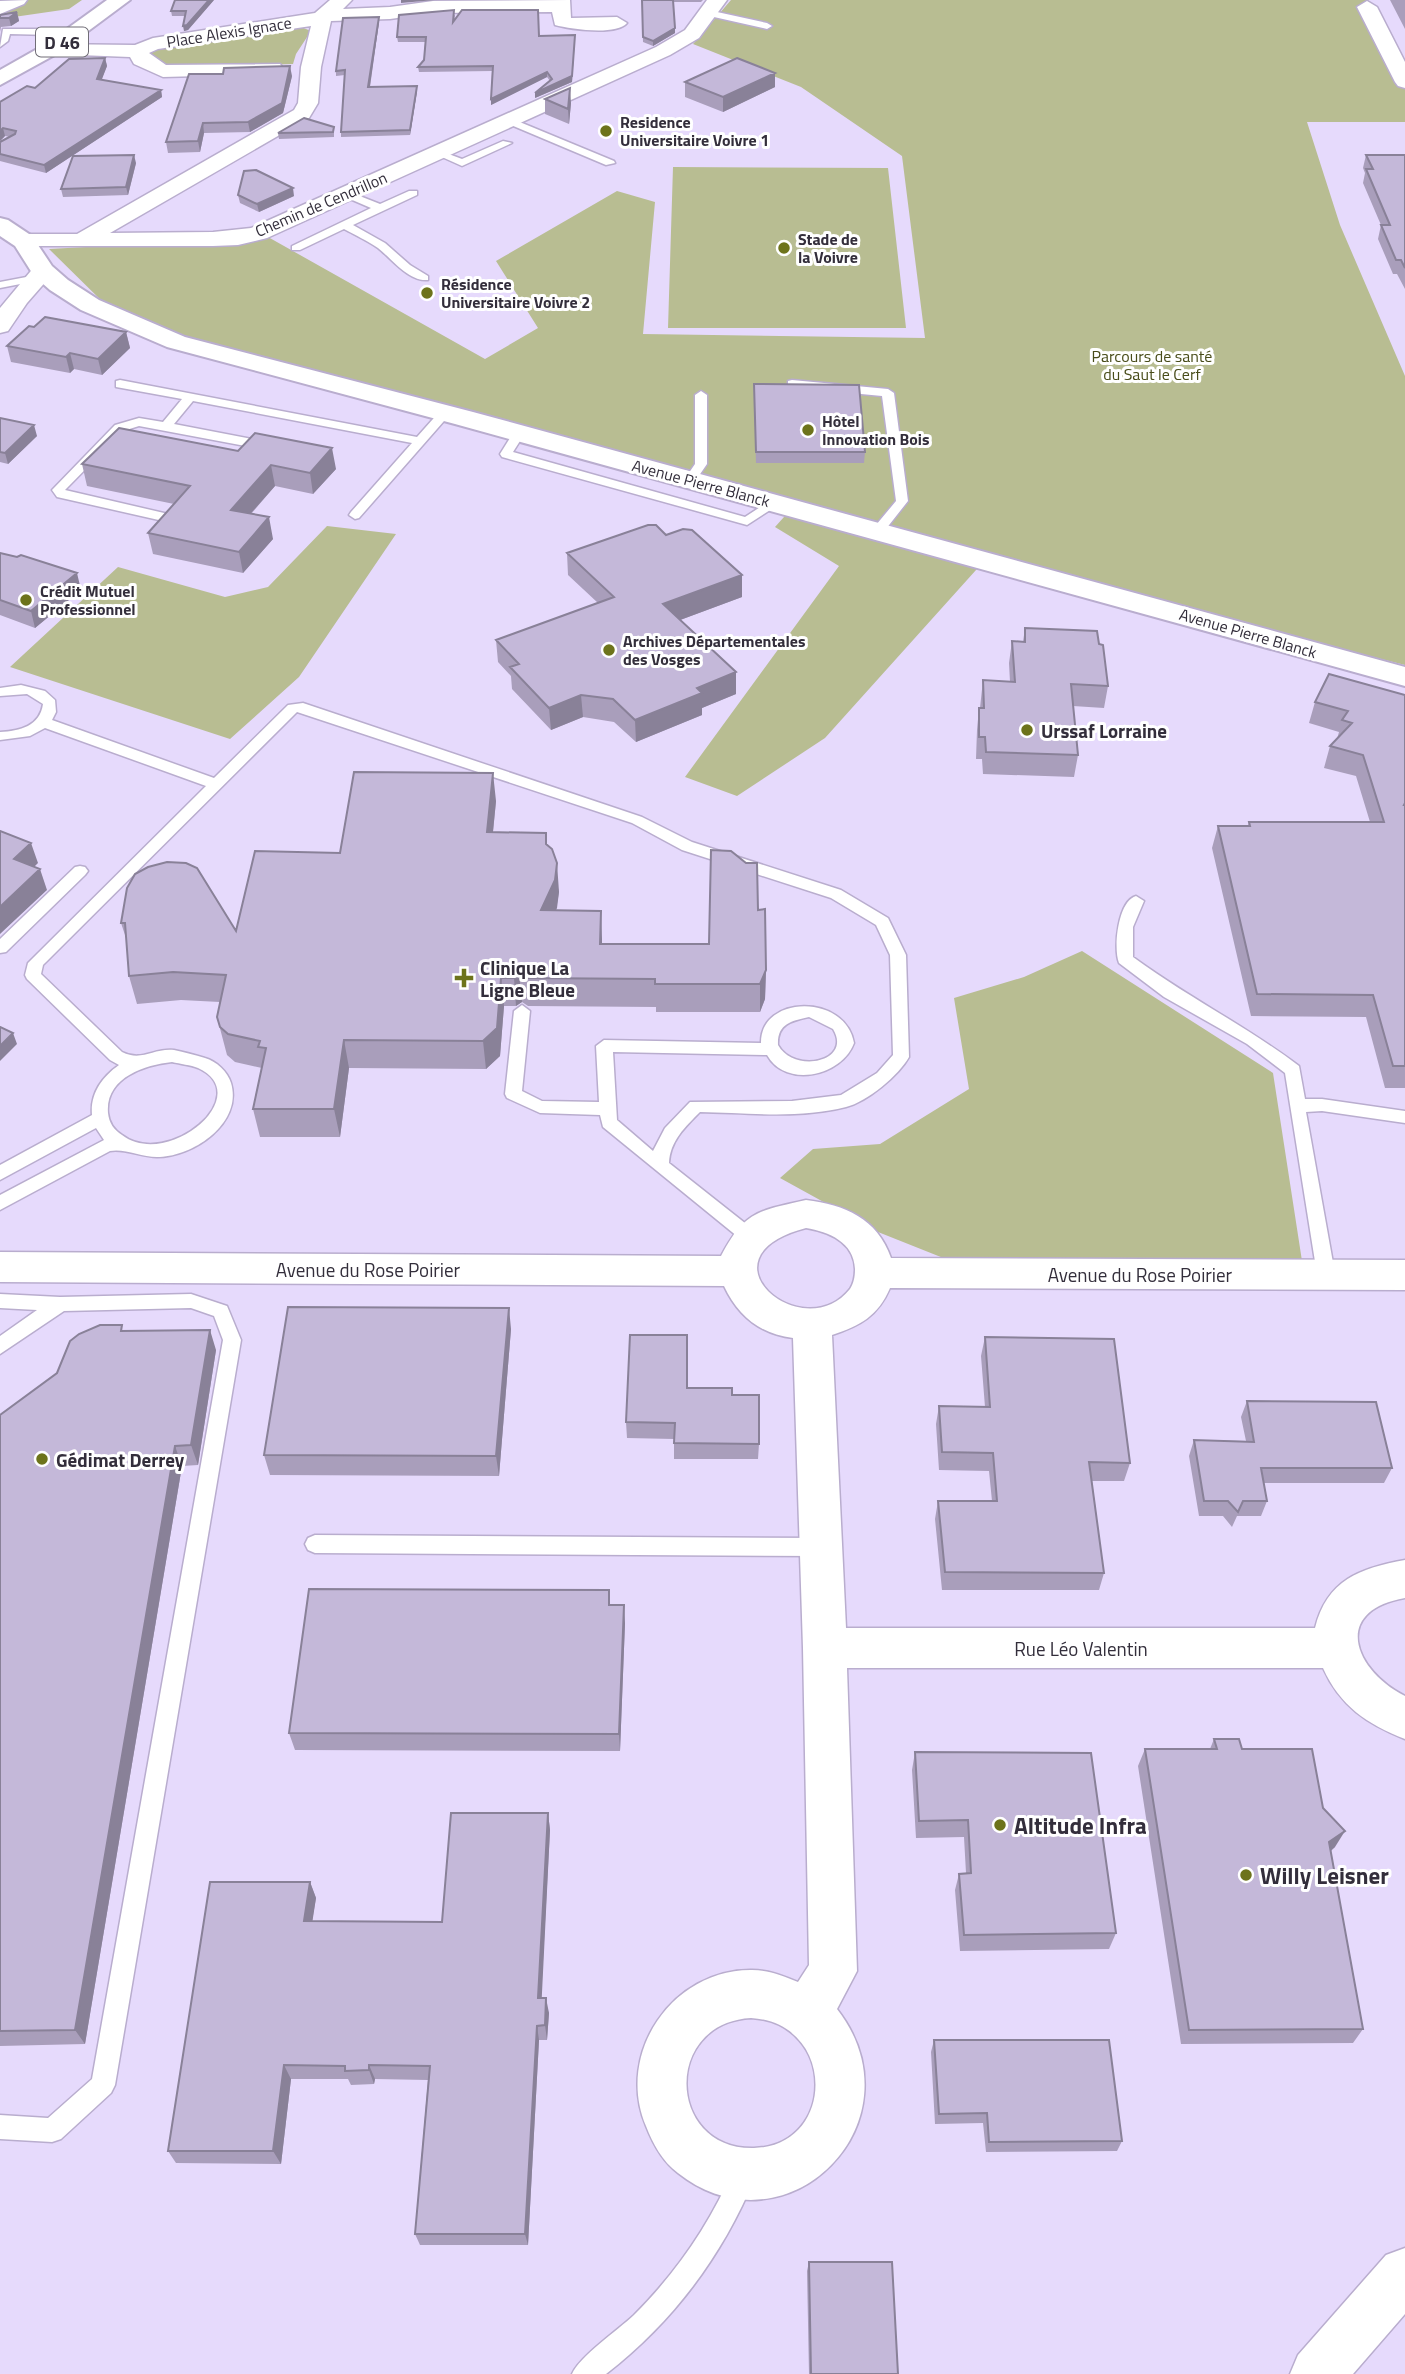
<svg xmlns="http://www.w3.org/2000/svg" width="1405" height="2374" font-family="'Titillium Web',sans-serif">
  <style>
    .green { fill: #b8bd92 }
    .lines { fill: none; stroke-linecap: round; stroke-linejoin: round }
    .service-casing { stroke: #b9adce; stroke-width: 3 }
    .minor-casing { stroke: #b9adce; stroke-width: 3 }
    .tertiary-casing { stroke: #b9adce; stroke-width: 4 }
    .primary-casing { stroke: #b9adce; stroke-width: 4 }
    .service { fill: #fff; fill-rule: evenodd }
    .minor { fill: #fff; fill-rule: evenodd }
    .tertiary { fill: #fff; fill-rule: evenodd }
    .primary { fill: #fff; fill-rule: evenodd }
    .wall { fill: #a99ebb }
    .shaded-wall { fill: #898198 }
    .building { fill: #c4b8d9; stroke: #898198; stroke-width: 2 }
    .poi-dot { fill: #6d731b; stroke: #fff; stroke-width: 2.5 }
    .labels { text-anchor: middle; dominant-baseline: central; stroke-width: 6; stroke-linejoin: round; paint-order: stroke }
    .far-street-label { font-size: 16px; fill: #332e3b; stroke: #fff }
    .far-poi-label { font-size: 16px; font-weight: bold; fill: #332e3b; stroke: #fff; text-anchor: start }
    .far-park-label { font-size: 16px; fill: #484c19; stroke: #fff }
    .shield { fill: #fff; stroke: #706d76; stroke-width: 2 }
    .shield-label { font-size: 18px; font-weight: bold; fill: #332e3b }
    .poi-label { font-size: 19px; font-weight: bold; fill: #332e3b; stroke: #fff; text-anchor: start }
    .street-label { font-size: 19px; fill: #332e3b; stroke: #fff }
    .near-poi-label { font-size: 23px; font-weight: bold; fill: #332e3b; stroke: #fff; text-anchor: start }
  </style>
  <rect width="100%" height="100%" fill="#e6dafc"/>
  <path class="green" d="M24,0H82L69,9L0,19V11Z
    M731,0H1368L1405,89V122H1307L1340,225L1405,376V665L985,560L825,738L737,796L685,777L839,566L775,527L793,507L252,366L113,312L49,249L268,237L485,359L538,328L496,261L617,191L655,202L643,334L925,338L902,156L801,87L693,44Z
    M301,27L311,31L296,54L293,64L172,68L149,57L152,48Z
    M673,167L888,168L906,328H668Z
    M327,526L396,534L299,677L230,739L10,667L118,567L225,597L268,587Z
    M1082,951L1273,1073L1302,1261L981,1273L878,1232L780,1178L813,1149L880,1144L969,1089L954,998L1024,977Z"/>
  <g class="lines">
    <defs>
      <path id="service" d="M708,10L767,23L772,26L767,29L705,15L703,13Z
        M3,29H51L56,32L51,35L10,34L8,41L0,47Z
        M510,118L614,161L615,163L606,165L506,123L505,121Z
        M503,141L512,143L462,166L433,153L438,150L462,159Z
        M347,191L380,204L409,191H417V195L353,225L385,243L410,265L428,276V280C409,282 392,259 378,248C368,241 355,235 344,229L300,250H292V246L371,208L343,196L342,194Z
        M37,275L41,276V280L0,288V282Z
        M120,380L417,437L441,410L451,413L359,518L355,519L349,515L351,512L412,443L193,401L174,424L267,442L273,446L267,450L139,426L123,431L65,490L177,516V522L172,523L57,497L52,490L115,425L139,418L163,422L182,399L116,387V381Z
        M792,380L888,389L894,393L908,501L882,534L877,535L871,531L896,501L882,396L788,387V381Z
        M701,391L707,395V464L694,483L690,484L684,480L695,464V395Z
        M519,429L525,433L513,452L745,517L771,500H779L781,503L747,525L502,457L500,454L515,430Z
        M21,685L45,691L55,700L56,712L52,720L214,778L288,705L303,703L642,817L692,842L841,890L888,918L906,955L909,1057C899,1075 867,1102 846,1107C800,1119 748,1113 700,1112C685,1127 670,1141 669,1163L755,1231L758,1236L755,1241H743L603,1127L600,1115L540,1113L507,1098L505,1094L514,1011L522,1005L530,1011L522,1091L542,1101L599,1102L596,1046L604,1040L761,1043C760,995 845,993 854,1043C842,1076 786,1089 767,1055L613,1052L617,1120L653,1151L665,1128L690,1102L792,1101L841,1095L877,1073L893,1055L890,955L876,925L831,898L682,850L632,823L297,712L43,965L41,974L122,1052C142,1062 153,1048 174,1050C184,1052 195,1055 205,1058C216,1061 228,1072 231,1083C243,1123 193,1157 157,1157C141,1157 124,1148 110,1151L0,1210V1195L104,1140L96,1128L0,1180V1165L92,1115C90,1094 102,1077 119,1065L110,1060L27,979L25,975L28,963L206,786L45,728L30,736L0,740V732C20,731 40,726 43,704L27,694L0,696V688ZM809,1017L833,1029C853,1062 794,1074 778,1045C777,1024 791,1021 809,1017ZM172,1062C180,1064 191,1065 198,1068C257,1095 168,1170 122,1135C114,1130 109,1123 108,1113C105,1078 144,1065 172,1062Z
        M80,866L85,867L88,871L85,875L6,952L0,953V939L75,867Z
        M1136,896L1144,901L1133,927V957C1187,997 1245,1025 1299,1066L1305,1099H1322L1405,1111V1123L1322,1111L1306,1112L1335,1274L1332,1279L1326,1281L1320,1279L1317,1274L1285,1073L1247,1044L1164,997L1119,963C1113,948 1118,901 1136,896Z
        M0,1294L60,1297L191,1294L227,1306L241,1340L115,2085L111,2093L61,2139L52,2142L0,2139V2115L48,2118L92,2079L223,1340L214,1316L191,1308L64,1311L0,1354V1336L37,1310L0,1308Z
        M315,1535L821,1538L828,1541L831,1547L828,1553L821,1556L315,1553L308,1550L305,1544L308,1538Z
        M743,2165L752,2168L755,2177C723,2255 673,2322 606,2374H572C579,2357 618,2330 634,2315C677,2272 710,2224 734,2168Z"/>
      <path id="minor" d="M27,0L24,4L0,14V1Z
        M330,0H352L343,9L390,7L433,1L570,0L571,18L617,17L627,23C616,36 570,29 555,25L552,12L433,13L390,19L331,21L321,67L318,103L309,118L110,233L213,232L251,228L656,47L685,30L707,0H727L699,38L670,55L267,238L238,245L213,246H16L13,241L16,236L24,234H77L294,110L298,103L301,67L311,26L158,49L149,53L166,65L280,64L283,68L280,72L273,74L163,77L134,64L130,57L53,54L46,52L43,48L46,44L135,45L153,38L315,13Z
        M1367,1L1377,7L1405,62V88L1398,86L1395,82L1357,7Z
        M43,264L51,266L55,271L27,303L8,331L0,333V308L35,266Z
        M806,1200C845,1205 877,1218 891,1258L1405,1260V1290L890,1288C878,1316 860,1326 832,1335L846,1628H1315C1327,1580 1360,1568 1405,1560V1598C1331,1611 1354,1670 1405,1696V1739C1367,1724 1340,1706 1323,1668H847L857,1971L837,2009C924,2121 787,2259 678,2173C662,2161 653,2144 646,2126C615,2053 673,1969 752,1970C769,1970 783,1976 798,1982L809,1965L803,1648L793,1338C760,1334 738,1316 724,1286L0,1282V1252L721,1256C745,1210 759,1211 806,1200ZM806,1228C829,1232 854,1242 855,1269C855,1276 854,1283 850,1289C803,1348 694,1257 806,1228ZM751,2018C837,2023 836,2146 754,2148C667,2150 662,2023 751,2018Z
        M1405,2248V2314L1353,2374H1290L1298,2355L1386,2255Z"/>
      <path id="tertiary" d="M0,218L8,220L32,236L52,266L68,280L99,300L185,337L473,412L1405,667V686L455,424L167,347L81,310L50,290L34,276L15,246L0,236Z"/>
      <path id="primary" d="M107,0H130L60,52L0,85V70L46,44Z"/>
    </defs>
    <use href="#service" class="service-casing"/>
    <use href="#minor" class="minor-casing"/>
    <use href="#tertiary" class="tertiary-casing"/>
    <use href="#primary" class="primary-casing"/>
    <use href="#service" class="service"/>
    <use href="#minor" class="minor"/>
    <use href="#tertiary" class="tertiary"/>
    <use href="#primary" class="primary"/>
  </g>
  <path class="wall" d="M214,0L188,30L184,31L185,16H172L171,11Z
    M642,0H703L701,2H673L675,33L653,46L643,42Z
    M1390,0H1405V29Z
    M17,12L19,21L11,26L1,27L0,32V15Z
    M455,15L454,21L539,36L575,40L572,82L535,98L550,81L547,77L491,105L492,71L419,72L418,67L424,60L425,42H398L397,37Z
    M379,22L370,87L417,91L410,135L341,137V132L345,75L336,76V71Z
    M105,58L107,66L101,80L161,90L162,97L46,173L0,161V142L10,137L5,136L0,141V102L35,88Z
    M292,76L283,113L250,132L204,133L200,152L168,153L166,142Z
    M685,82L775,87L723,112L685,97Z
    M545,99L571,103L569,124L545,114Z
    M334,127V137L279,139L278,133Z
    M1366,155H1405V289L1397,274H1393L1378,239L1381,225L1363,183L1365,173L1363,168Z
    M136,163L128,195L63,197L61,189Z
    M238,195L294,196L259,212L240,203Z
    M34,327L126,332L130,348L102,375L74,369L70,373L11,362L7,346Z
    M754,395L865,452L864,463H756Z
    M0,418L37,436L8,464L0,462Z
    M238,451L336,469L313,494L275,486L251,514L273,539L243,573L153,554L148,533L174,504L87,486L82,464Z
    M666,535L742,575V597L680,620L736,694L702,708V715L636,742L614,722L583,717L551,730L512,689L511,676L498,662L496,640L598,603L568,575L567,553Z
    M0,553L81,590L35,628L0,615Z
    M1025,628L1099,644L1108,686L1104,708L1073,706L1078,755L1074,777L983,774L982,759H976L977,730L979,708H980L983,680L1010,682L1009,663L1012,641L1023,642Z
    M1405,695V1088H1385L1366,1017L1251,1016L1212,848L1218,826H1248L1249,822H1370L1356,776L1324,768L1330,746L1337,739L1339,732L1309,723L1315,702Z
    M496,801L493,832L547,846L559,892L556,910L602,944H709L758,910L766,970L765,999L760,1012H656V1007L528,1006L522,1002L516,1006H504L500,1056L486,1069L349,1068L340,1137H260L253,1109L262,1068L235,1062L227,1055L217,1017L220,1002L181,1000L137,1004L129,976L127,941L121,923L127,888L236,931L340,853Z
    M511,1329L499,1476L270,1475L264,1455Z
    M125,1331L216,1350L198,1465L182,1466L85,2044L0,2046V1415Z
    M985,1337L1130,1463L1124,1481H1092L1104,1573L1099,1590H942L935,1519L938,1501H992L989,1471L939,1470L936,1424L939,1406L985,1407L981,1356Z
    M687,1388L732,1395L759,1444L758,1459H674V1439L627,1438L626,1422Z
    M1247,1401L1392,1468L1384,1483H1264L1267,1501L1261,1516H1237L1232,1527L1223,1516H1199L1189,1456L1194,1440L1246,1441L1241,1417Z
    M625,1623L620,1751L295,1750L289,1733Z
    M1214,1739L1242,1749L1323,1808L1335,1847L1331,1851L1363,2029L1353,2043L1181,2044L1138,1766L1145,1749H1210Z
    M915,1752L1116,1933L1109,1949L960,1951L955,1890L959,1874L966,1873L964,1837L916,1838L912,1770Z
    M548,1813L550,1830L541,1998L549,2013L547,2040H539L528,2245H420L415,2234L428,2080L375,2079L374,2084L351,2085L348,2079H291L281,2164L176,2163L168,2151L310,1882L316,1898L312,1921L442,1922Z
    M934,2040L1122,2141L1117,2151L986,2152L983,2123L935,2124L931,2052Z
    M809,2262L898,2374H809L807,2271Z"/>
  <path class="shaded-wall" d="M209,0H214L188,30L184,31L183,26Z
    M401,0H435L401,3Z
    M17,12L19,21L11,26L9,18Z
    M379,17V22L369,92L368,87Z
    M675,28V33L653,46V41Z
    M575,35L572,82L535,98V93L572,76Z
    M105,58L107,66L99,87L97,79Z
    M290,66L292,76L283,113L250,132L248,122Z
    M547,72V77L491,105V99Z
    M775,73V87L723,112V97Z
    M417,86V91L410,135V130Z
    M570,88L571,103L569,124L568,109Z
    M161,90L162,97L46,173L44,165Z
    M203,123L204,133L200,152L198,141Z
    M3,128L5,136L0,141V131Z
    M134,155L136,163L128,195L126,187Z
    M293,188L294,196L259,212L257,204Z
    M126,332L130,348L102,375L98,359Z
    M70,353L74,369L70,373L66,357Z
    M34,425L37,436L8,464L5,453Z
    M332,448L336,469L313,494L310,473Z
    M271,465L275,486L235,531L231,510Z
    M269,517L273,539L243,573L239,552Z
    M77,573L81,590L35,628L31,611Z
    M742,575V597L664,626L663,604Z
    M736,672V694L702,708V715L636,742L635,720L697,688Z
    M581,695L583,717L551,730L549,708Z
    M493,773L496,801L490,861L487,832Z
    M31,843L38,863L21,880L14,859Z
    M557,863L559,892L557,908L543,938L541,910Z
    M40,869L47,890L0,934V907Z
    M601,911L602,939V972L600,944Z
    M766,970L765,999L760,1012V984Z
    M519,974L522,1002L516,1006L514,978Z
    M501,978L504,1006L500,1056L486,1069L483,1041Z
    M13,1033L17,1044L0,1061V1046Z
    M344,1040L349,1068L340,1137L334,1109Z
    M509,1308L511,1329L499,1476L496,1456Z
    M210,1330L216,1350L198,1465L191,1445Z
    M175,1446L182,1466L85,2044L75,2030Z
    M624,1605L625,1623L620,1751L619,1734Z
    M548,1813L550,1830L541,2013L538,1998Z
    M1345,1831L1335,1847L1320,1859L1329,1842Z
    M310,1882L316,1898L310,1937L304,1921Z
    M546,1998L549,2013L547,2040L545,2025Z
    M537,2026L539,2040L528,2245L525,2234Z
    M284,2065L291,2079L281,2164L273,2151Z
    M369,2065L375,2079L374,2084L369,2070Z"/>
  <path class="building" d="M175,0H209L187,25L183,26L186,11H171Z
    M642,0H673L675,28L653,41L643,37Z
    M454,10L453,22L462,10H538L539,36L575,35L572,76L535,93L552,79L547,72L491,99L493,66L418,67L424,60L426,37H397L399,15Z
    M17,12L9,18H0V15Z
    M379,17L368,87L417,86L410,130L341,132L345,70L336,71L343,18Z
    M105,58L97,79L161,90L44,165L0,154V142L15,134L16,131L3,128L0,131V102L27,86L35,88L69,59Z
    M737,58L775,73L723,97L685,82Z
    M290,66L282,103L248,122L203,123L198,141L166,142L189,74H223L224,68Z
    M570,88L568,109L545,99Z
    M304,118L334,127L333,132L278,133Z
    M134,155L126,187L61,189L73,156Z
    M1366,155H1405V268L1401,260H1396L1381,225H1390L1366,169H1373Z
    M256,170L293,188L257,204L238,195L244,171Z
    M45,317L126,332L98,359L70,353L66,357L7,346L29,326L34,327Z
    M754,384L859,385L865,452H756Z
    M0,418L34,425L5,453L0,452Z
    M119,428L238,451L255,433L332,448L310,473L271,465L231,510L269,517L239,552L148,533L190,486L82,464Z
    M648,525H656L666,535L683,529L692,530L742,575L663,604L736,672L697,688L702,693L635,720L613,699L581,695L549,708L510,667L519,664L496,640L614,597L567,553Z
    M0,553L17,557L21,555L77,573L31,611L0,600Z
    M1025,628L1097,631L1099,644L1103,645L1108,686L1071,684L1078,755L986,752L985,737H979V708H984L983,680L1015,682L1012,641L1025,642Z
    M1329,674L1405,695V803L1404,805H1405V1066H1393L1373,995L1257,994L1218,826H1250L1249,822H1384L1363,755L1330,746L1352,723L1342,720L1348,711L1315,702Z
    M354,772L493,773L487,832L546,833V844L552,849L557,863L555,880L541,910L601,911L600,944H709L711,850L731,851L746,863H757L758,910L765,909L766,970L760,984H655V979L525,978L519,974L514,978H501L497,1028L483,1041L344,1040L334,1109H253L266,1048L258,1047L260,1041L228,1034L220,1027L217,1017L226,975L173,972L129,976L125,923H121L127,888L135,874L148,867L167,862L186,863L197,868L236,931L255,851L340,853Z
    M0,831L31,843L14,859L40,869L0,907Z
    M0,1027L13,1033L0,1046Z
    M288,1307L509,1308L496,1456L264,1455Z
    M100,1325H122L121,1331L210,1330L191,1445L175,1446L75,2030L0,2031V1415L57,1373L70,1341L79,1334Z
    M630,1335H687V1388H732V1395H759V1444L674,1443L675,1423L626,1422Z
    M985,1337L1114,1339L1130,1463L1089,1462L1104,1573L945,1572L938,1501H997L993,1453L942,1452L939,1406L990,1407Z
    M1247,1401L1376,1402L1392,1468H1261L1267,1501H1243L1238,1512L1228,1501H1204L1194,1440L1254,1442Z
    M309,1589L609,1590V1605H624L619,1734L289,1733Z
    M1214,1739H1239L1242,1749H1312L1323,1808L1345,1831L1329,1842L1363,2029L1189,2030L1145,1749H1217Z
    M915,1752L1091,1753L1116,1933L964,1935L959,1874L971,1873L968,1820L919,1821Z
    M451,1813H548L538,1998H546L545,2025L537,2026L525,2234H415L430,2066L369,2065V2070L345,2071V2066L284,2065L273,2151H168L210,1882H310L304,1921L442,1922Z
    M934,2040H1109L1122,2141L989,2142L987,2113L939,2114Z
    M809,2262H892L898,2374H811Z"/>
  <g class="poi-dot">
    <circle cx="606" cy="131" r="7"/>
    <circle cx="784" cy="248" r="7"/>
    <circle cx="427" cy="293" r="7"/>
    <circle cx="808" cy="430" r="7"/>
    <circle cx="26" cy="600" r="7"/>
    <circle cx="609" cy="650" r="7"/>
    <circle cx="1027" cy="730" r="7"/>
    <path d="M460.5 967.5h7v7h7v7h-7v7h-7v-7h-7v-7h7z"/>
    <circle cx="42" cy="1459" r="7"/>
    <circle cx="1000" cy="1825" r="7"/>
    <circle cx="1246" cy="1875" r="7"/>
  </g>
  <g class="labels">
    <g class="far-street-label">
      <text transform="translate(229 32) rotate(-9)">Place Alexis Ignace</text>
      <text transform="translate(321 204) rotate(-23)">Chemin de Cendrillon</text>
      <text transform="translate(701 483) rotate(15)">Avenue Pierre Blanck</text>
      <text transform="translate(1248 633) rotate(16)">Avenue Pierre Blanck</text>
    </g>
    <g class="far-poi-label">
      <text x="620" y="122">Residence<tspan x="620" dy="18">Universitaire Voivre 1</tspan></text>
      <text x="798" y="239">Stade de<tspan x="798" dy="18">la Voivre</tspan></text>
      <text x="441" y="284">Résidence<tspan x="441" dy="18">Universitaire Voivre 2</tspan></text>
      <text x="822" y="421">Hôtel<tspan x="822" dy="18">Innovation Bois</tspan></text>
      <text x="40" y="591">Crédit Mutuel<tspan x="40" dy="18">Professionnel</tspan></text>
      <text x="623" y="641">Archives Départementales<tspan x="623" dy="18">des Vosges</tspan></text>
    </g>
    <g class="far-park-label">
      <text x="1152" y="356">Parcours de santé<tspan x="1152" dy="18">du Saut le Cerf</tspan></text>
    </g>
    <rect class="shield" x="36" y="27.5" width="52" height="29" rx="5"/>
    <g class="shield-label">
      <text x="62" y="42">D 46</text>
    </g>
    <g class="poi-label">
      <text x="1041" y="730">Urssaf Lorraine</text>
      <text x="480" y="967">Clinique La<tspan x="480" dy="22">Ligne Bleue</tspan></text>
      <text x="56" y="1459">Gédimat Derrey</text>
    </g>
    <g class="street-label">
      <text x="368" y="1269">Avenue du Rose Poirier</text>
      <text x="1140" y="1274">Avenue du Rose Poirier</text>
      <text x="1081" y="1648">Rue Léo Valentin</text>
    </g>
    <g class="near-poi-label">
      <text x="1014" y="1825">Altitude Infra</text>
      <text x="1260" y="1875">Willy Leisner</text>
    </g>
  </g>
</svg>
